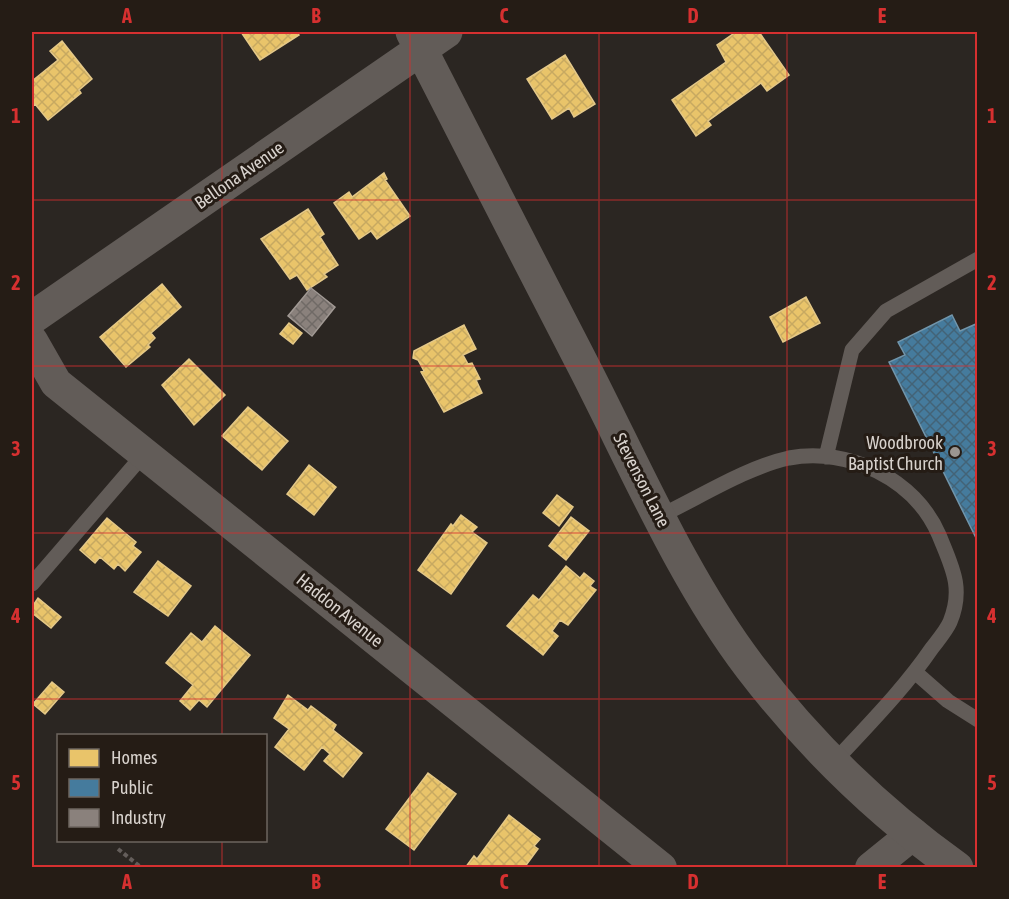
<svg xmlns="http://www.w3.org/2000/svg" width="1009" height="899" font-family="'Asap Condensed',sans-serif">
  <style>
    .homes { fill: url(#homes-cross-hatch); stroke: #e4c888; stroke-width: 1.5 }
    .public { fill: url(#public-cross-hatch); stroke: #7195ab; stroke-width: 1.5 }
    .industry { fill: url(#industry-cross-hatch); stroke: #a19994; stroke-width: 1.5 }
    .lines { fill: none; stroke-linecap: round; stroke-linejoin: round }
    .path { stroke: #645e5b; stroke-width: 4; stroke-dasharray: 4.5 3; stroke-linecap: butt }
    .service { stroke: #625c58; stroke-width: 15 }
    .minor { stroke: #625c58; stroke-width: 32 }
    .tertiary { stroke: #625c58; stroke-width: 33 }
    .grid { fill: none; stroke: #d63030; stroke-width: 1.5; stroke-opacity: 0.55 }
    .poi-dot { fill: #9b9691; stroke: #251c15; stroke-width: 2 }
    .labels { text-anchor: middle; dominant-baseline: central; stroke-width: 6; stroke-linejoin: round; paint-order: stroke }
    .street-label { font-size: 18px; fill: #d8d2cd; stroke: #251c15 }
    .poi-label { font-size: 18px; fill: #d8d2cd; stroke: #251c15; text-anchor: end }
    .neatline { fill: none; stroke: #d63030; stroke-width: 2 }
    .grid-label { font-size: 20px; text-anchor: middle; font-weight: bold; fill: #d63030 }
  </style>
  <defs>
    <pattern id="homes-cross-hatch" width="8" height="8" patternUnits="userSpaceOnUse" patternTransform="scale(1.5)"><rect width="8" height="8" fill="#e9c46a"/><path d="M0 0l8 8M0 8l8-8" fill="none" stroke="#c7a961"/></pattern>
    <pattern id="public-cross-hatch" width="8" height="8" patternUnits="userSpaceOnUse" patternTransform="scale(1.5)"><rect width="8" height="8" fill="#457b9d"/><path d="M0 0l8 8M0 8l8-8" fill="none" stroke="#436377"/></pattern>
    <pattern id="industry-cross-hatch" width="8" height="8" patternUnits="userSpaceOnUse" patternTransform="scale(1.5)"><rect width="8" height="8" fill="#8a817c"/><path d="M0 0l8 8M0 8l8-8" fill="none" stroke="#706a66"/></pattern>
  </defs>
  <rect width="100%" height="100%" fill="#2b2622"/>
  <path class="homes" d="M241,32H297L299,35L260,60Z
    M736,32H759L789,75L767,91L761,83L708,121L711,125L696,136L672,100L726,62L717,45Z
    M62,41L92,79L79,90L81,93L48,120L35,104L32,107V81L58,60L50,51Z
    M565,55L595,104L574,117L569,108L552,119L527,79Z
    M384,173L387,179L385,180L410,216L377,239L371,231L359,239L334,203L349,192L352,197Z
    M308,209L324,234L320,237L338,265L324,274L327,277L307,290L297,275L290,279L261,239Z
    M162,284L181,307L151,333L155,338L148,345L150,347L126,367L100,337Z
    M806,297L820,323L783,342L770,317Z
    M289,323L302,333L293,344L280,334Z
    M464,325L476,349L463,355L468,364L472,363L480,379L476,380L482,393L444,412L421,372L424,371L418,360L413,358L414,351Z
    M189,359L225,395L194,425L162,385Z
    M248,407L288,441L262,470L222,436Z
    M309,465L336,487L314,515L287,494Z
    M557,495L573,507L559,526L543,513Z
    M461,515L477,527L472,532L487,543L451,594L418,570L451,524L453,526Z
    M571,517L589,531L566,560L549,546Z
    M107,518L136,542L133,546L141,552L125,571L118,564L114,569L100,557L95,563L80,550Z
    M158,561L191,586L168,616L134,592Z
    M566,566L580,578L584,573L594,581L590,586L596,590L568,625L560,620L552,631L558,636L543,655L507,626L533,595L539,600Z
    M38,598L61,617L51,628L32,613V607Z
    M215,626L250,655L207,707L199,700L190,710L180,701L193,685L166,663L191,633L202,642Z
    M52,682L64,692L45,714L33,704Z
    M288,695L308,710L311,706L336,725L333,730L362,753L343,777L324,761L330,754L322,747L304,770L275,747L289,729L274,718Z
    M428,773L456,794L414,850L386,829Z
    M509,815L540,839L534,846L538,849L524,868H465L474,856L477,859Z"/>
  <path class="public" d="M952,315L960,331L976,324L978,326V542L889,362L905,355L898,342Z"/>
  <path class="industry" d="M311,288L335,307L312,336L288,316Z"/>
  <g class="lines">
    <path class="path" d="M118,849L142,868"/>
    <path class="service" d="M826,457L852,350L886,311L978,259
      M660,516C700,497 747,467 789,458C849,447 915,479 939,535C952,567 964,588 950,622C946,631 938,640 932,648C904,689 868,725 834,762
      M32,584L144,454
      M915,672L948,701L978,720"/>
    <path class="minor" d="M32,341L56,383L661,868
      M871,868L913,834"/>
    <path class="tertiary" d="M412,32C468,143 526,254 583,365C634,464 683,579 750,667C808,743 879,812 957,868
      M32,318L446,32"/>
  </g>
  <path class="grid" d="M222,32V736M410,32V868M599,32V868M787,32V868M32,200H978M32,366H978M32,533H978M32,699H978M222,840V868"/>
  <circle class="poi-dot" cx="955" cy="452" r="6"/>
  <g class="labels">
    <g class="street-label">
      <text transform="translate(239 175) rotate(-35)">Bellona Avenue</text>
      <text transform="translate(642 480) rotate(63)">Stevenson Lane</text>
      <text transform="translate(340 610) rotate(39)">Haddon Avenue</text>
    </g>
    <g class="poi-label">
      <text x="943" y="442">Woodbrook<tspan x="943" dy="21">Baptist Church</tspan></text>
    </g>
  </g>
  <rect width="1009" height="899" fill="none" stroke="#251c15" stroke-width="66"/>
  <rect x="57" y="734" width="210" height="108" fill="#251c15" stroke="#6d655f" stroke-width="1.5"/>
  <rect x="69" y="749" width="30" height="18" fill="#e9c46a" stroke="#6d655f" stroke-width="1.5"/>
  <text x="111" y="764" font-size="18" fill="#d8d2cd">Homes</text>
  <rect x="69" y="779" width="30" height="18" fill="#457b9d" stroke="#6d655f" stroke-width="1.5"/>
  <text x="111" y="794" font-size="18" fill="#d8d2cd">Public</text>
  <rect x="69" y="809" width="30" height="18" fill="#8a817c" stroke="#6d655f" stroke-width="1.5"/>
  <text x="111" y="824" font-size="18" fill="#d8d2cd">Industry</text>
  <rect x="33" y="33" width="943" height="833" class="neatline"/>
  <g class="grid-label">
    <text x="127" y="23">A</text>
    <text x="316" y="23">B</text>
    <text x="504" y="23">C</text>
    <text x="693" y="23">D</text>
    <text x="882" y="23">E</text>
    <text x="16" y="123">1</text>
    <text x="992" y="123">1</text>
    <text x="16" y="290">2</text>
    <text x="992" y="290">2</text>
    <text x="16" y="456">3</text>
    <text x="992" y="456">3</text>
    <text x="16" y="623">4</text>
    <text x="992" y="623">4</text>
    <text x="16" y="790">5</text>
    <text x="992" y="790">5</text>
    <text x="127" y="889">A</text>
    <text x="316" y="889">B</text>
    <text x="504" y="889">C</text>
    <text x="693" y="889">D</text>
    <text x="882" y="889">E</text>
  </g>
</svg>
